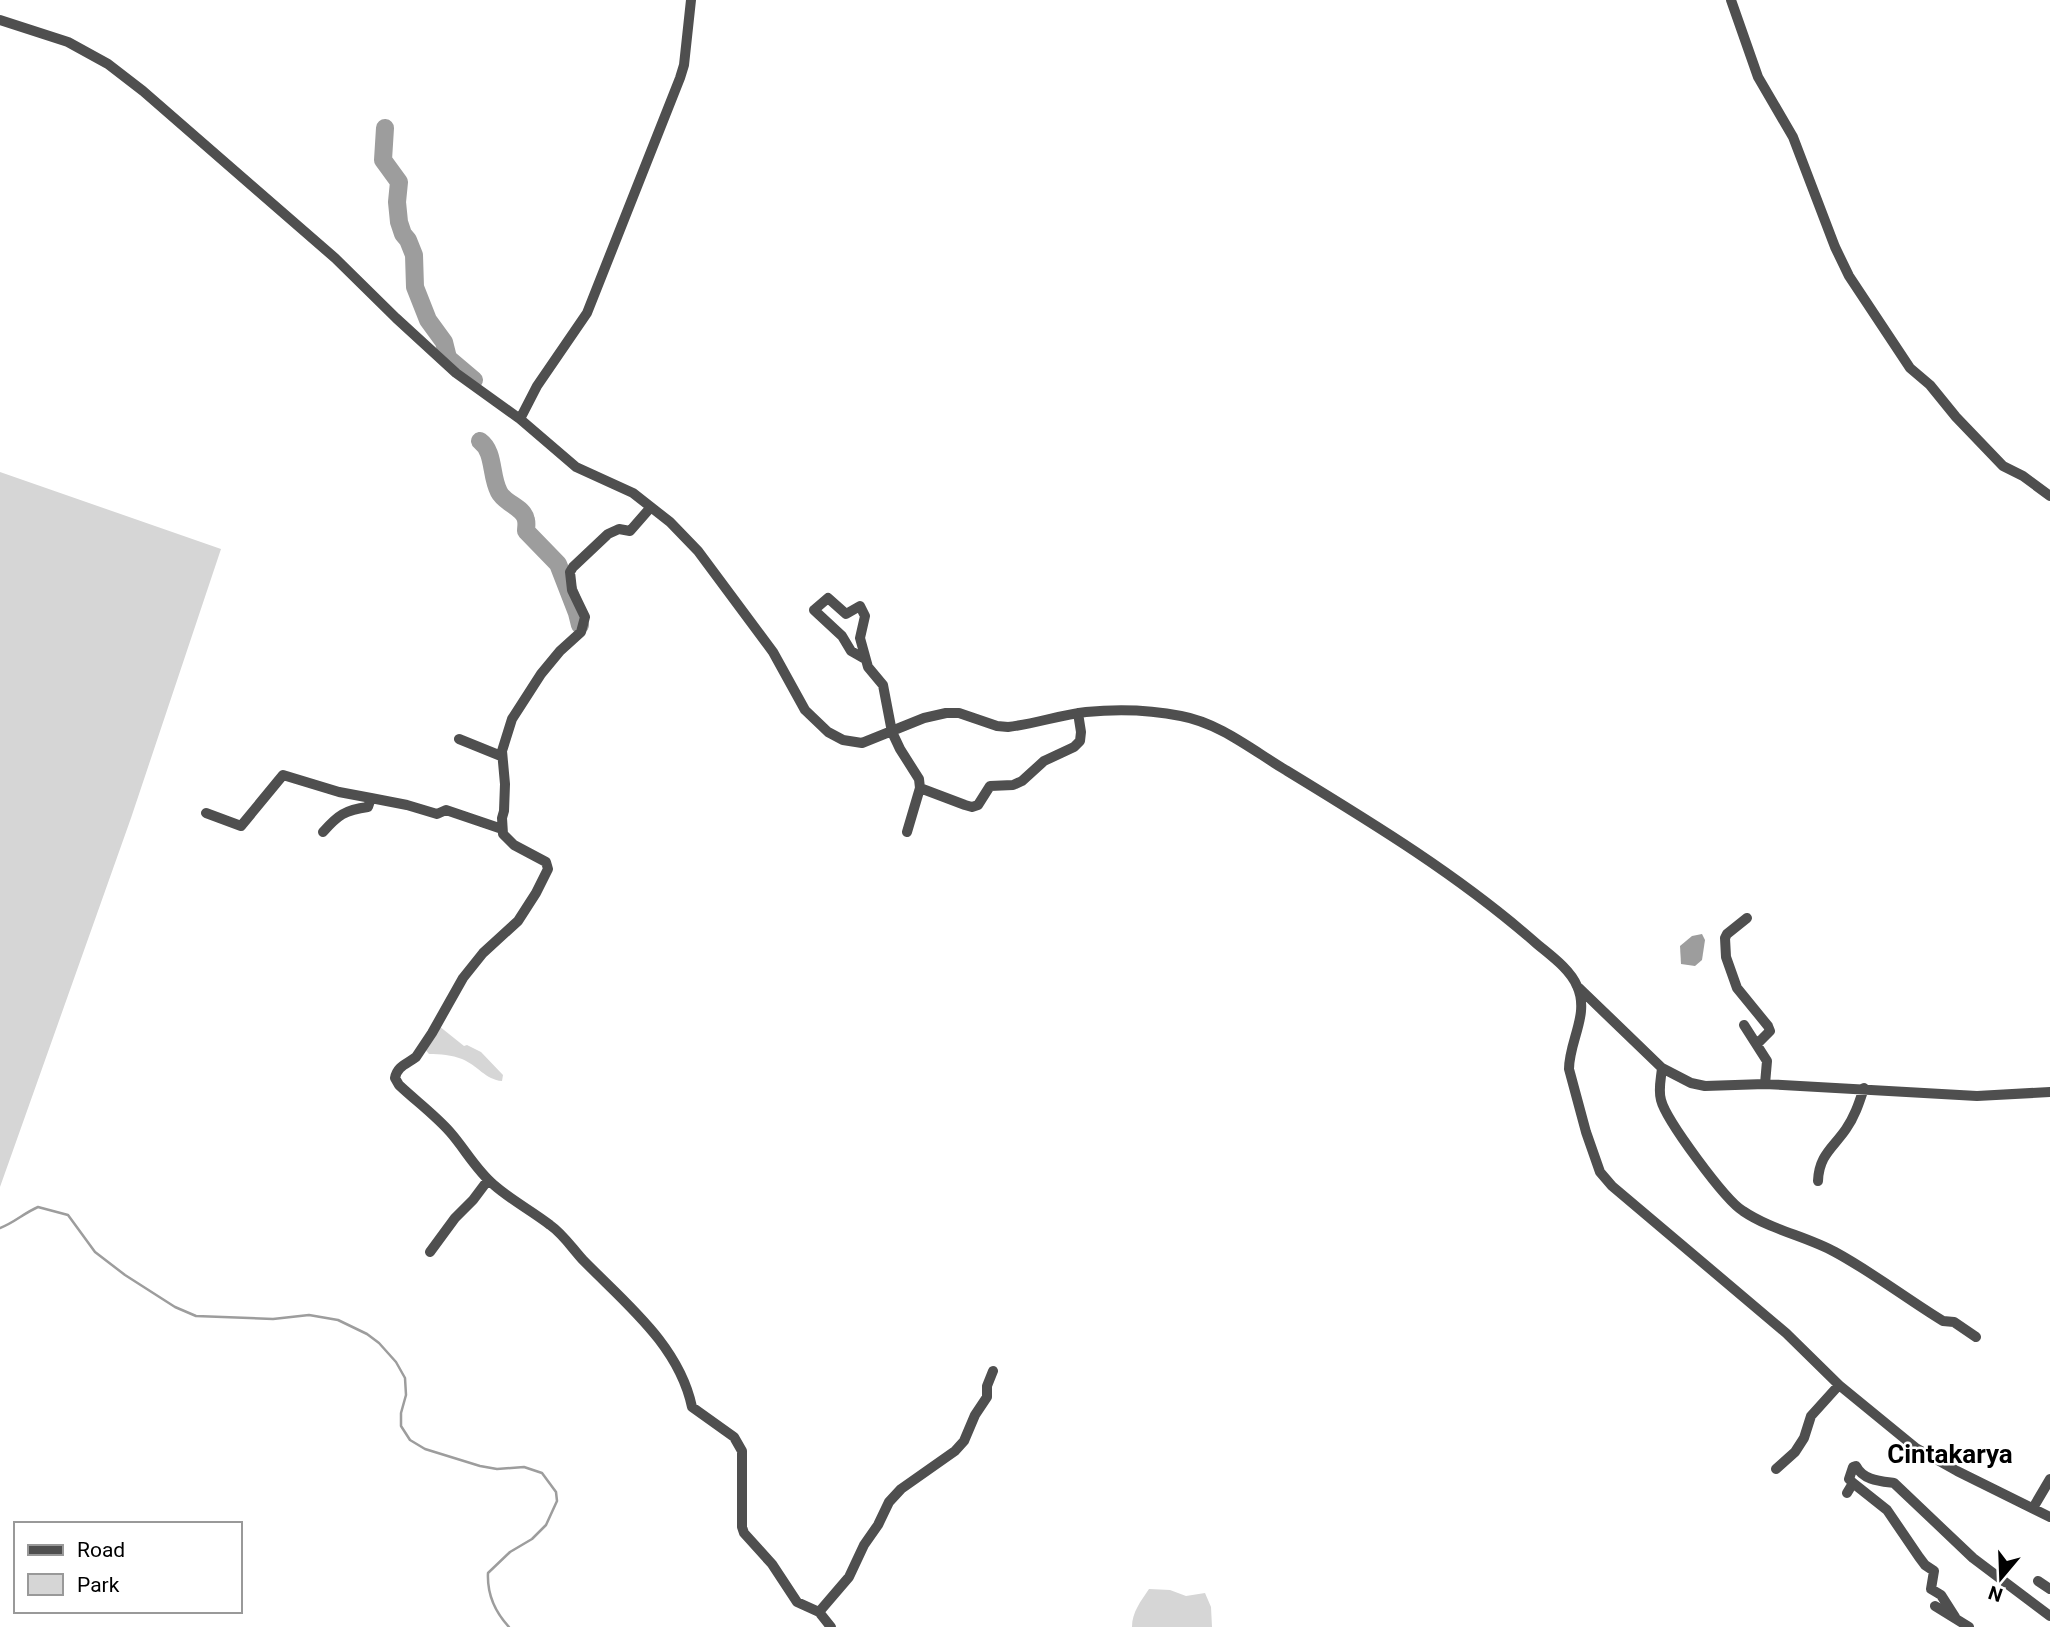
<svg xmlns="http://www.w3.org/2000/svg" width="2050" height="1627" font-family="Roboto,sans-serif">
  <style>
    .green { fill: #d6d6d6 }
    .water { fill: #9d9d9d }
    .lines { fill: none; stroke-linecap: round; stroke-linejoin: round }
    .stream { stroke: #9d9d9d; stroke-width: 2.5 }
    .river { stroke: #9d9d9d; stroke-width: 18 }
    .minor { stroke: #4f4f4f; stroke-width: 10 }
    .labels { text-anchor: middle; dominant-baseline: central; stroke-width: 5; stroke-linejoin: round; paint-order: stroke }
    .quarter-label { font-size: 26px; font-weight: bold; fill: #000; stroke: #fff }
  </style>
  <rect width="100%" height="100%" fill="#fff"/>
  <path class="green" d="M0,472L221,549L131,818L0,1187Z
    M439,1026L464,1046L467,1045L481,1052L503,1075L502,1081C486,1080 477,1065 462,1059C452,1055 440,1054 429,1054L423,1047Z
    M1149,1589L1170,1590L1186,1596L1205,1593L1211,1607L1212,1627H1132C1132,1612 1141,1601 1149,1589Z"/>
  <path class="water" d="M1702,934L1705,940L1702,960L1695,966L1681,964L1680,946L1692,936Z"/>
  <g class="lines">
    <path class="stream" d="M0,1228C14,1223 24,1213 38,1207L68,1215L95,1252L125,1275L175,1307L196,1316L273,1319L309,1315L338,1320L367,1334L379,1343L396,1362L405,1378L406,1395L401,1413V1426L410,1440L425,1449L480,1466L497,1469L524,1467L542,1473L556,1492L557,1501L546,1525L532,1539L510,1552L488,1573C487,1594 495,1612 509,1627"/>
    <path class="river" d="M385,128L383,160L399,182L397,202L399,222L403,234L408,240L414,255L415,287L428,320L444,342L448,358L474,380
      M480,441C495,452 490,475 499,492C505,504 524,507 526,520C527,524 526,528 526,531L558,564L577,613L580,625"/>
    <path class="minor" d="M1731,0L1758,77L1793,137L1835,247L1849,276L1910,368L1930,385L1956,417L2003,466L2023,476L2050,496
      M0,20L68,42L108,64L143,91L335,258L396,318L456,373L520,419L576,467L633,493L670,522L698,551L773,652L805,710L828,732L843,740L862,743L924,718L946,713H959L997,726L1008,727C1034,724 1060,715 1086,712C1117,709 1151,710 1181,716C1219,723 1251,749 1284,769C1371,822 1460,876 1537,944C1550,955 1570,969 1577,986C1590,1014 1569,1041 1569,1069L1586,1132L1600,1172L1612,1186L1786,1333L1839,1385L1916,1448L1957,1471L2050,1517
      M520,419L537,386L587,313L680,78L684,65L691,0
      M651,507L630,531L619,529L608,534L573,567L570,572L572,590L585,617L581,632L560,651L541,674L512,719L502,751L505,784L504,811L502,818L503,834L514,845L546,862L548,869L536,893L518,921L483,953L463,978L432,1033L416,1057C407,1064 397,1066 395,1078L399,1085C416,1101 435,1115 450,1132C465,1149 476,1170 494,1185C511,1200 532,1211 550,1225C563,1234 572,1248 583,1260C625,1303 679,1345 692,1407L734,1437L742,1451V1527L744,1533L772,1564L797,1602L819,1612L831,1627
      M865,659L851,651L842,636L814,610L828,598L846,614L860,606L865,616L860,638L868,667L883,685L892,732L900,749L919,779L920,788L907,832
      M459,739L501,756
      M920,788L965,805L972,807L978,805L990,786L1013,785L1022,781L1044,761L1074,747L1080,741L1081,732L1078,713
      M371,798L407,805L437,814L446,810L502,829
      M206,813L241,826L283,775L339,792L371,798L368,807C345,810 338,815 323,832
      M1747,918L1727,934L1725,938L1726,957L1737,988L1768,1026L1770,1031L1757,1044
      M1577,986L1662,1068L1691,1083L1705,1086L1765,1084L1977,1096L2050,1092
      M1744,1025L1767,1061L1765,1084
      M1662,1068C1661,1079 1658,1090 1661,1100C1666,1120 1725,1200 1743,1211C1771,1230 1806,1236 1835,1252C1872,1272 1907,1299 1943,1321L1954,1322L1976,1337
      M1818,1181C1819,1155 1833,1148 1846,1129C1855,1116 1859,1103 1864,1088
      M430,1252L455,1218L473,1200L488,1180
      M1776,1469L1795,1452L1804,1438L1811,1416L1839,1385
      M1853,1483L1849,1479L1853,1467L1856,1466C1863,1480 1879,1481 1894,1483L1973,1558L2050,1616
      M1847,1493L1853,1483L1887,1510L1919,1557L1925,1565L1934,1571L1931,1589L1941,1595L1955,1617
      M2033,1508L2050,1479
      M2038,1581L2050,1589
      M1935,1606L1969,1627
      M819,1612L849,1577L864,1545L878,1525L889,1502L901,1489L955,1451L964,1441L975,1415L987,1397V1386L993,1371"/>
  </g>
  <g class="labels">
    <g class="quarter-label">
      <text x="1950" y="1454">Cintakarya</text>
    </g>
  </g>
  <rect x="14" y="1522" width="228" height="91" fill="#ffffff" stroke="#999999" stroke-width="2"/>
  <rect x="28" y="1545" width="35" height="10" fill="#4f4f4f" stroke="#999999" stroke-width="2"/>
  <text x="77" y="1557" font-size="21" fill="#000000">Road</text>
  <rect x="28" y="1574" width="35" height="21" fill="#d6d6d6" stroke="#999999" stroke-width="2"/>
  <text x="77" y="1592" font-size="21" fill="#000000">Park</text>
  <g transform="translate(2001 1578) rotate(199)" stroke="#ffffff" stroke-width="5" paint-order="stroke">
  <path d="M0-5L12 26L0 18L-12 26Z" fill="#000000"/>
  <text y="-10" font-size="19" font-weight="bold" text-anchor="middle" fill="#000000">N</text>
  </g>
</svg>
